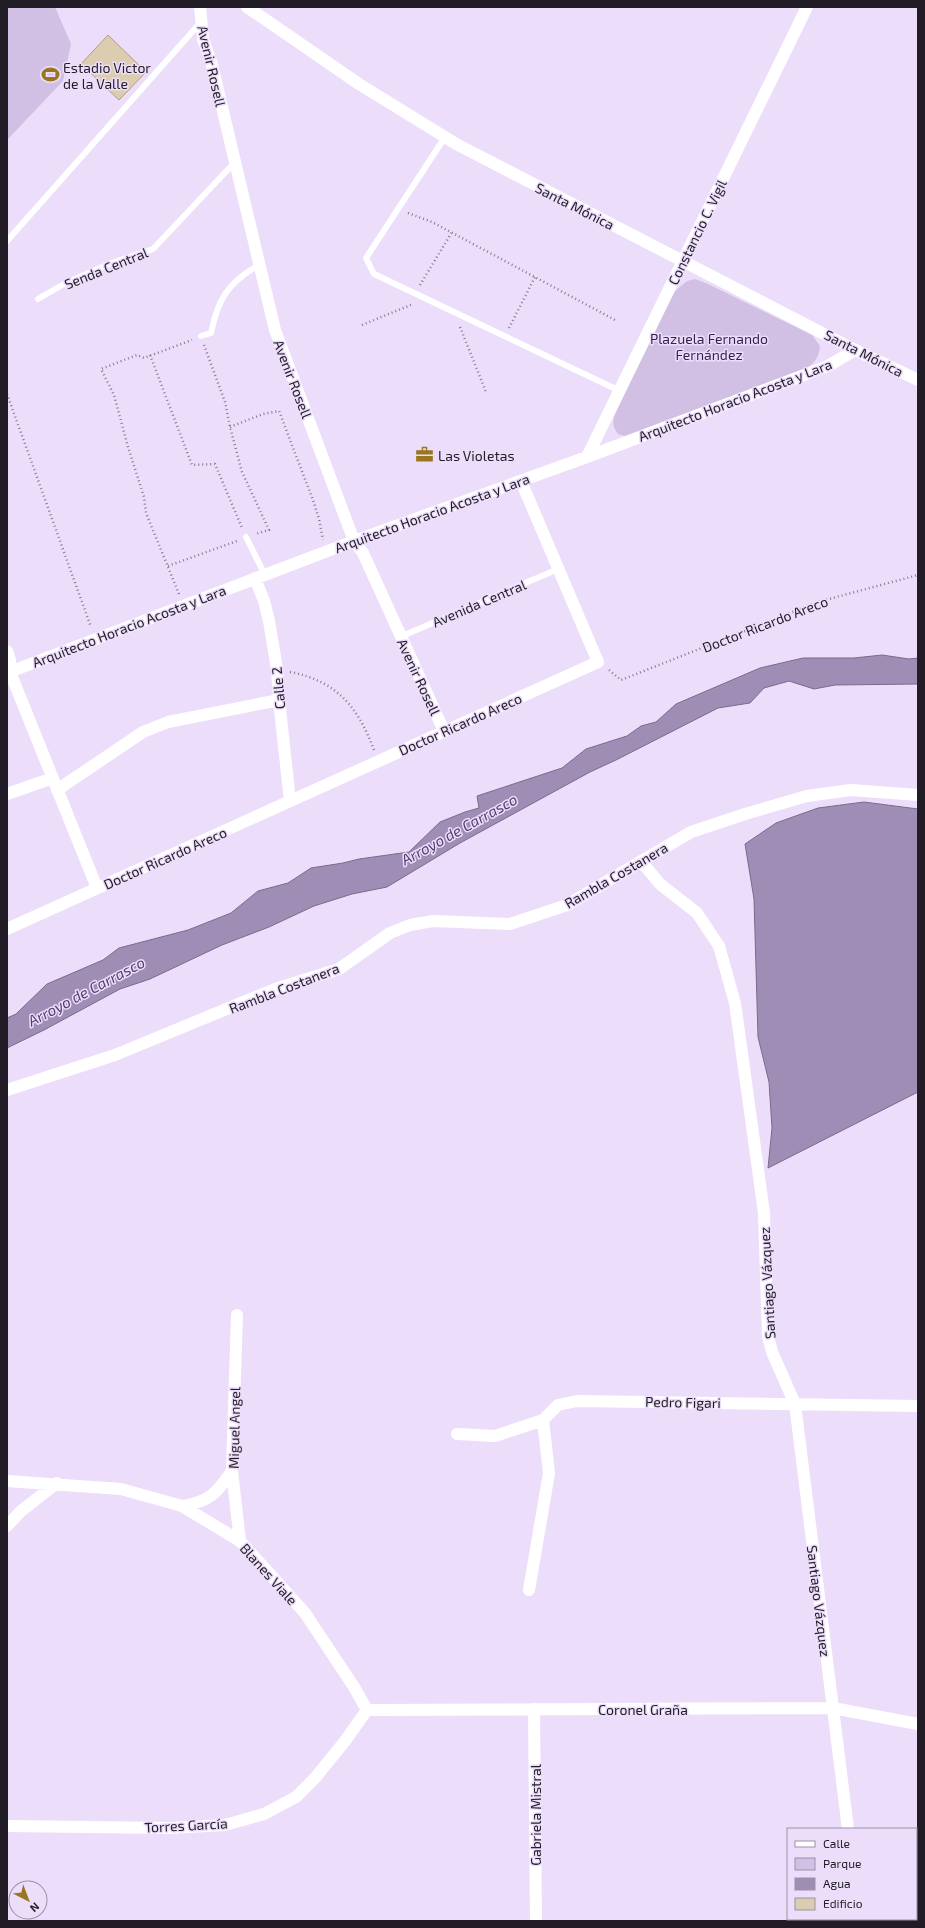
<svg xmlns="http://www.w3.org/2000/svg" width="925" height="1928" font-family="'Exo 2',sans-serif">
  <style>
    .green { fill: #d1bfe4 }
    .water { fill: #a08db5; stroke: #7a6b8a }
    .building { fill: #ddcdb0; stroke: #ae9f83 }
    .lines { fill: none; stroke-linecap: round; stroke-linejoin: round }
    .path { stroke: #867c90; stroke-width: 2.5; stroke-dasharray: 1 3; stroke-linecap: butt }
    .lane { stroke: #fff; stroke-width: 6 }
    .street { stroke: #fff; stroke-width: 12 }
    .labels { text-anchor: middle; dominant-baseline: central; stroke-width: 3; stroke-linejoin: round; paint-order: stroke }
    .street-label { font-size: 14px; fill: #211c26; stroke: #ecdefb }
    .poi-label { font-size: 14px; fill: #211c26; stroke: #ecdefb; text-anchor: start }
    .park-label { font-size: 14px; fill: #381d4f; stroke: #ecdefb }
    .water-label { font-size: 15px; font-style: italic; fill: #563a6f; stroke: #ecdefb }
  </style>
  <rect width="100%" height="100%" fill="#ecdefb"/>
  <path class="green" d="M7,7H55L71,44L63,81L7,140Z
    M695,279L708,284L812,335L820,346C819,357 815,363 805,369L625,436L618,434C613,427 612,423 615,414L674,292L687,281Z"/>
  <path class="water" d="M882,655L909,659L918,658V684L835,685L814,689L789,681L764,688L750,703L718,708L616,760L590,772L460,843L387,887L352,894L314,906L269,927L222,945L150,979L120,989L44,1030L7,1048V1018L16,1014L47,984L103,960L119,948L188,930L231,913L258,891L288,883L311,868L343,863L359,859L409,852L440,822L465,812L479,808L477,796L562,768L586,749L627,736L641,726L656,722L676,704L760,668L803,658H854Z
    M864,802L918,809V1092L768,1168L772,1128L769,1082L758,1037L754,899L745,844L776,823L818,808Z"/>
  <path class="building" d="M108,35L146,72L119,100L81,64Z"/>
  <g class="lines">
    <path class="path" d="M408,213L432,222L617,321
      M420,285L452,232
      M362,325L413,304
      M460,327L486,392
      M509,328L535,277
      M204,345L225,402L230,427L242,472L269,530L255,534
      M150,355L192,465L215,464L242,528
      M7,394L91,627
      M230,427L263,414L279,411L313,500L319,519L323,540
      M168,566L237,541
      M179,594L146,513L144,497L128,447L114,395L101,369L137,355L144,358L192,340
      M609,670L621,680L818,602L918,575
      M290,672C337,681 358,707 374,750"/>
    <path class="lane" d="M445,137L366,258L374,274L620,391
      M7,241L200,23
      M38,299L64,284L109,264L153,249L235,162
      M201,336L211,333C218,298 229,282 259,265
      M246,537L265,575
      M400,637L558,569"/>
    <path class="street" d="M200,7L203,39L212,65L275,330L354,541L363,553L444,731
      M247,7L359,84L458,145L855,350L918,380
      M587,457L807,7
      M255,578L264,601L269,621L277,669L279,700L290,801
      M7,651L10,660V672L97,888
      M7,673L354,541L587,457L828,366L855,350
      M57,790L143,732L168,722L279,700
      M7,794L53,778
      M641,861L660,884L697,913L719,946L735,1003L764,1213L768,1336L772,1352L795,1404L848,1829
      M7,929L598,662L521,481
      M7,1090L115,1055L275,989L339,969L390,933L410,925L433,921L510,924L567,905L691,832L745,814L807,796L851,790L918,795
      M237,1315L232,1471L240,1541
      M457,1434L495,1436L543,1420L558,1405L577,1401L918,1406
      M7,1481L121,1489L182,1506L240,1541L305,1613L354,1687L367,1710
      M182,1506C209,1502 217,1493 232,1471
      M7,1526L21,1511L57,1483
      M529,1590L549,1473L543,1420
      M534,1709L536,1921
      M367,1710L833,1708L918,1724
      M7,1826L170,1828L225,1825L264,1814L296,1797L315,1778L345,1741L367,1710
      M859,1919V1921"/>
  </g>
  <defs>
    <symbol id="stadium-bare" viewBox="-9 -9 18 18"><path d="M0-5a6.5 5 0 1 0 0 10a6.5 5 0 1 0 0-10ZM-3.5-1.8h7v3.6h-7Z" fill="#9b7621" stroke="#ecdefb" stroke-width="2.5" paint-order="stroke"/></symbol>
    <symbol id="office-bare" viewBox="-9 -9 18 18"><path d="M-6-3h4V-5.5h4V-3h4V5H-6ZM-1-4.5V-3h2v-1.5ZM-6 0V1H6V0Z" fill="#9b7621" stroke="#ecdefb" stroke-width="2.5" paint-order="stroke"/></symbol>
  </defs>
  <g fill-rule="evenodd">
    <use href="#stadium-bare" x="38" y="62" width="25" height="25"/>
    <use href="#office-bare" x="412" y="442" width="25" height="25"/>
  </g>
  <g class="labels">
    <g class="street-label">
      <text transform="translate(212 66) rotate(77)">Avenir Rosell</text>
      <text transform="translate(575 206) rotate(27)">Santa Mónica</text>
      <text transform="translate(697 232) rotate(-64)">Constancio C. Vigil</text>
      <text transform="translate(106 268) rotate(-22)">Senda Central</text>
      <text transform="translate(864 353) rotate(27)">Santa Mónica</text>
      <text transform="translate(293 379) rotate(69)">Avenir Rosell</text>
      <text transform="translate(735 400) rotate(-21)">Arquitecto Horacio Acosta y Lara</text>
      <text transform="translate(432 513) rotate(-20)">Arquitecto Horacio Acosta y Lara</text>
      <text transform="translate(479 603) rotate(-23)">Avenida Central</text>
      <text transform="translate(765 624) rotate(-21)">Doctor Ricardo Areco</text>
      <text transform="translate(129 626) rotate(-21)">Arquitecto Horacio Acosta y Lara</text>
      <text transform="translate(419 677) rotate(65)">Avenir Rosell</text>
      <text transform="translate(278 688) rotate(-95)">Calle 2</text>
      <text transform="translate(460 724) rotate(-24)">Doctor Ricardo Areco</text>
      <text transform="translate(165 858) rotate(-24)">Doctor Ricardo Areco</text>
      <text transform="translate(616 875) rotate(-30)">Rambla Costanera</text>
      <text transform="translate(284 988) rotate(-21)">Rambla Costanera</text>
      <text transform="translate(767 1283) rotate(-93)">Santiago Vázquez</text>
      <text transform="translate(683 1402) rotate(1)">Pedro Figari</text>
      <text transform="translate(234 1428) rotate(-89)">Miguel Angel</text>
      <text transform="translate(269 1574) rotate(48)">Blanes Viale</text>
      <text transform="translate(819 1601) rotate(83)">Santiago Vázquez</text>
      <text x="643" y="1709">Coronel Graña</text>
      <text transform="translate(535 1815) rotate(-90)">Gabriela Mistral</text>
      <text transform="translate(186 1825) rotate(-3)">Torres García</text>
    </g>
    <g class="poi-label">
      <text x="63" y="67">Estadio Victor<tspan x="63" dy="16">de la Valle</tspan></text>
      <text x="438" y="455">Las Violetas</text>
    </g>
    <g class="park-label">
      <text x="709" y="338">Plazuela Fernando<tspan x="709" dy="16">Fernández</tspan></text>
    </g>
    <g class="water-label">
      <text transform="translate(459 829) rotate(-29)">Arroyo de Carrasco</text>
      <text transform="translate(86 991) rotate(-28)">Arroyo de Carrasco</text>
    </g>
  </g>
  <rect width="925" height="1928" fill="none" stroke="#211c26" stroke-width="16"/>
  <rect x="787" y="1828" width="130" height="92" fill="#ecdefb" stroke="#9b90a6"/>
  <rect x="795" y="1841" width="20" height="6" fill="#ffffff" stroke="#9b90a6"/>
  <text x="823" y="1848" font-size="12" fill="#211c26">Calle</text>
  <rect x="795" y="1858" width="20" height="12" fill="#d1bfe4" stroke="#9b90a6"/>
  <text x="823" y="1868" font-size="12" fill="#211c26">Parque</text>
  <rect x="795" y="1878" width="20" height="12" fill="#a08db5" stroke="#9b90a6"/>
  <text x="823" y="1888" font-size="12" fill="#211c26">Agua</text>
  <rect x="795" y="1898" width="20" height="12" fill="#ddcdb0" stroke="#9b90a6"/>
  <text x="823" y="1908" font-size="12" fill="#211c26">Edificio</text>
  <g transform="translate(28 1900) rotate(138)"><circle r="19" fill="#ecdefb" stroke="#9b90a6"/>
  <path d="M0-3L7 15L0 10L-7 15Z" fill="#9b7621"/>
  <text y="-6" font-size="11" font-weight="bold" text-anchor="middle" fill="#211c26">N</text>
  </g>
</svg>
